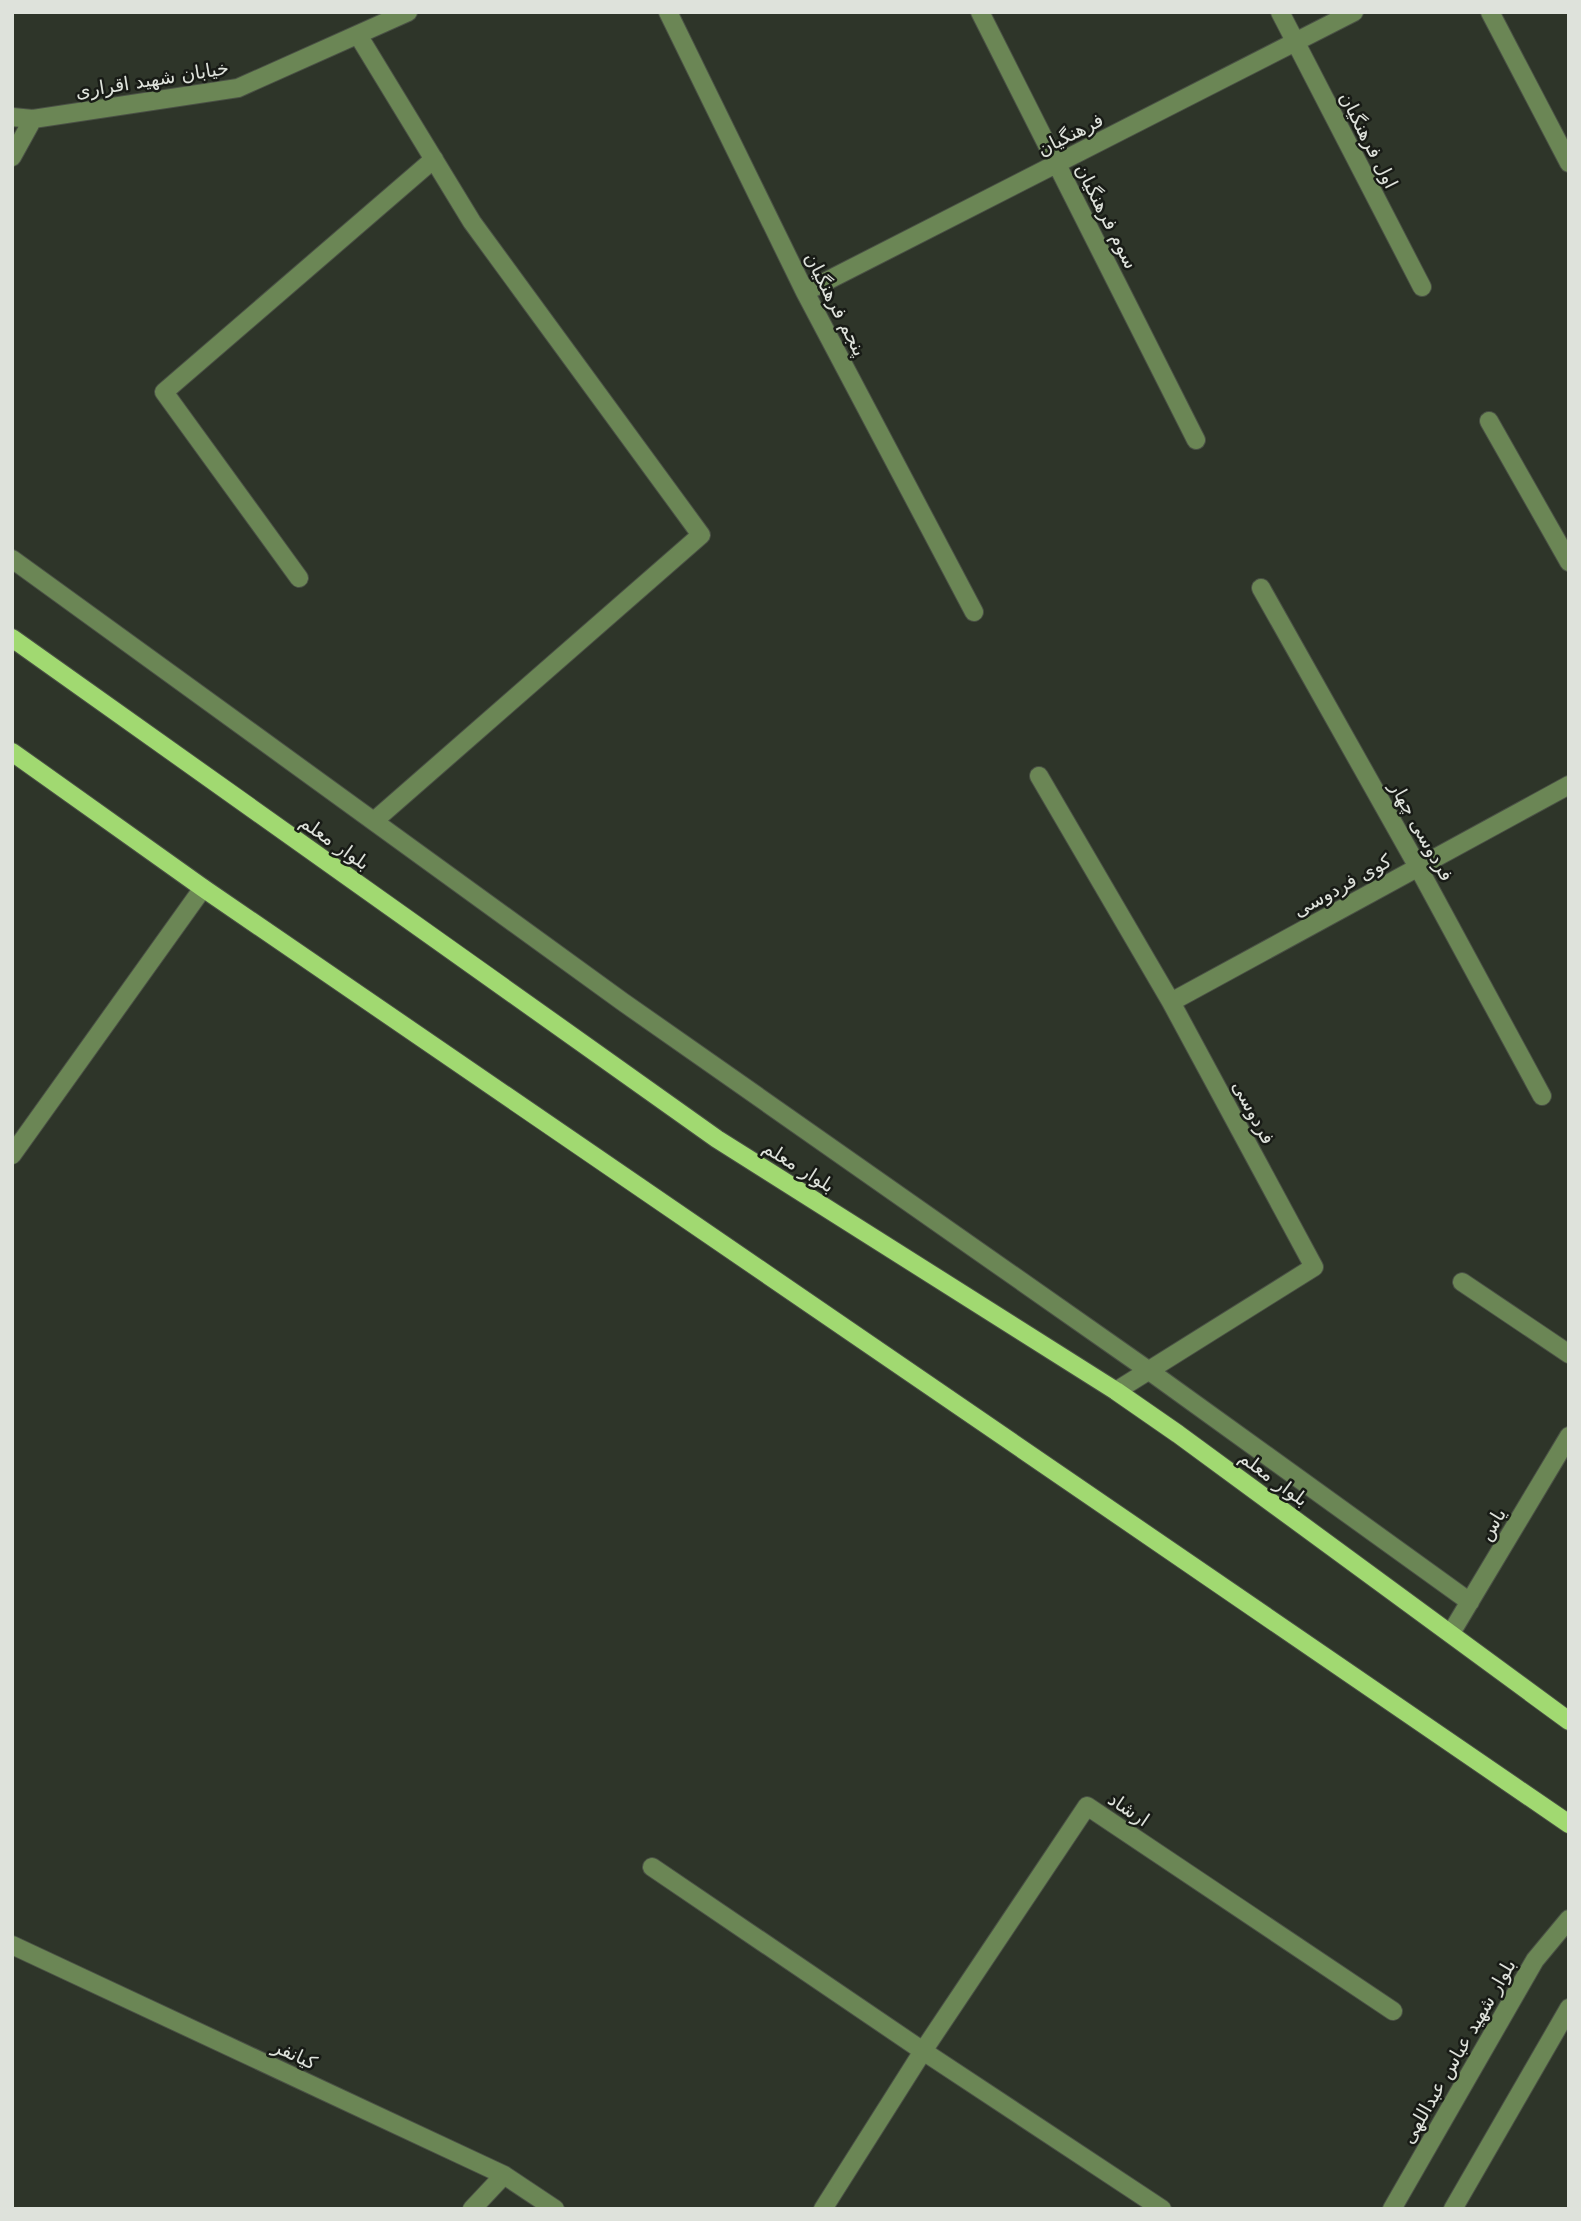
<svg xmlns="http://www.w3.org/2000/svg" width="1581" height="2221" font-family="'DejaVu Sans',Vazirmatn,sans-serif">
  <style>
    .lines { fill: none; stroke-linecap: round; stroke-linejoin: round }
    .minor-casing { stroke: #4a5145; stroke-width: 20 }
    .major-casing { stroke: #4a5145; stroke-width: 20 }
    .minor { stroke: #6b8655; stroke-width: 18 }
    .major { stroke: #a1d971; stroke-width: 18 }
    .labels { text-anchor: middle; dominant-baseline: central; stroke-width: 5; stroke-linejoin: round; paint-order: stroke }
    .street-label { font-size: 19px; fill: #dee2db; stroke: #181b16 }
  </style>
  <rect width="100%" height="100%" fill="#2e3529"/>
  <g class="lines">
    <defs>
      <path id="minor" d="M668,12L805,292L974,612
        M980,12L1196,440
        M1280,12L1422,287
        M1490,12L1569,163
        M358,35L472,222L701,535L374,821
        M12,117L33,119L238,88L408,12
        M12,157L33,119
        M805,292L1354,12
        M1489,421L1569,562
        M12,559L623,1002L1148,1370L1470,1602
        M299,578L164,392L434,159
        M1261,588L1418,867L1542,1096
        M1039,776L1171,1002L1314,1267L1116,1391
        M1171,1002L1569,785
        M12,1155L203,888
        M1462,1282L1569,1354
        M1451,1633L1569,1436
        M652,1867L923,2051L1087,1806L1393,2011
        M12,1945L504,2175L555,2209
        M472,2209L504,2175
        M823,2209L923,2051L1162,2209
        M1392,2209L1535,1960L1569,1919
        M1453,2209L1569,2008"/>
      <path id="major" d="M12,638L717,1139L1116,1391L1178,1434L1569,1721
        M12,752L203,888L1569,1824"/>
    </defs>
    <use href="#minor" class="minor-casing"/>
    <use href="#major" class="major-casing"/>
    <use href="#minor" class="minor"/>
    <use href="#major" class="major"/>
  </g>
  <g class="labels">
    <g class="street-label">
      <text transform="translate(152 79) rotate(-9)">خیابان شهید اقراری</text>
      <text transform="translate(1070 134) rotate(-27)">فرهنگیان</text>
      <text transform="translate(1369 140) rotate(63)">اول فرهنگیان</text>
      <text transform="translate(1107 216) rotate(63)">سوم فرهنگیان</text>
      <text transform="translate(836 304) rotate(63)">پنجم فرهنگیان</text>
      <text transform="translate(1422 831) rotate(61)">فردوسی چهار</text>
      <text transform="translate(335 842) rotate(35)">بلوار معلم</text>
      <text transform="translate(1342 885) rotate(-29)">کوی فردوسی</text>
      <text transform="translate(1254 1112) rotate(62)">فردوسی</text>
      <text transform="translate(799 1166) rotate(32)">بلوار معلم</text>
      <text transform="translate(1274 1478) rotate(36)">بلوار معلم</text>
      <text transform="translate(1492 1524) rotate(-59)">یاس</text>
      <text transform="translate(1129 1809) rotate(34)">ارشاد</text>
      <text transform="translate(1458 2051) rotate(-60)">بلوار شهید عباس عبداللهی</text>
      <text transform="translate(295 2054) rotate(25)">کیانفر</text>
    </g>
  </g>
  <rect width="1581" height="2221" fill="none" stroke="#dee2db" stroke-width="28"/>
</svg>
